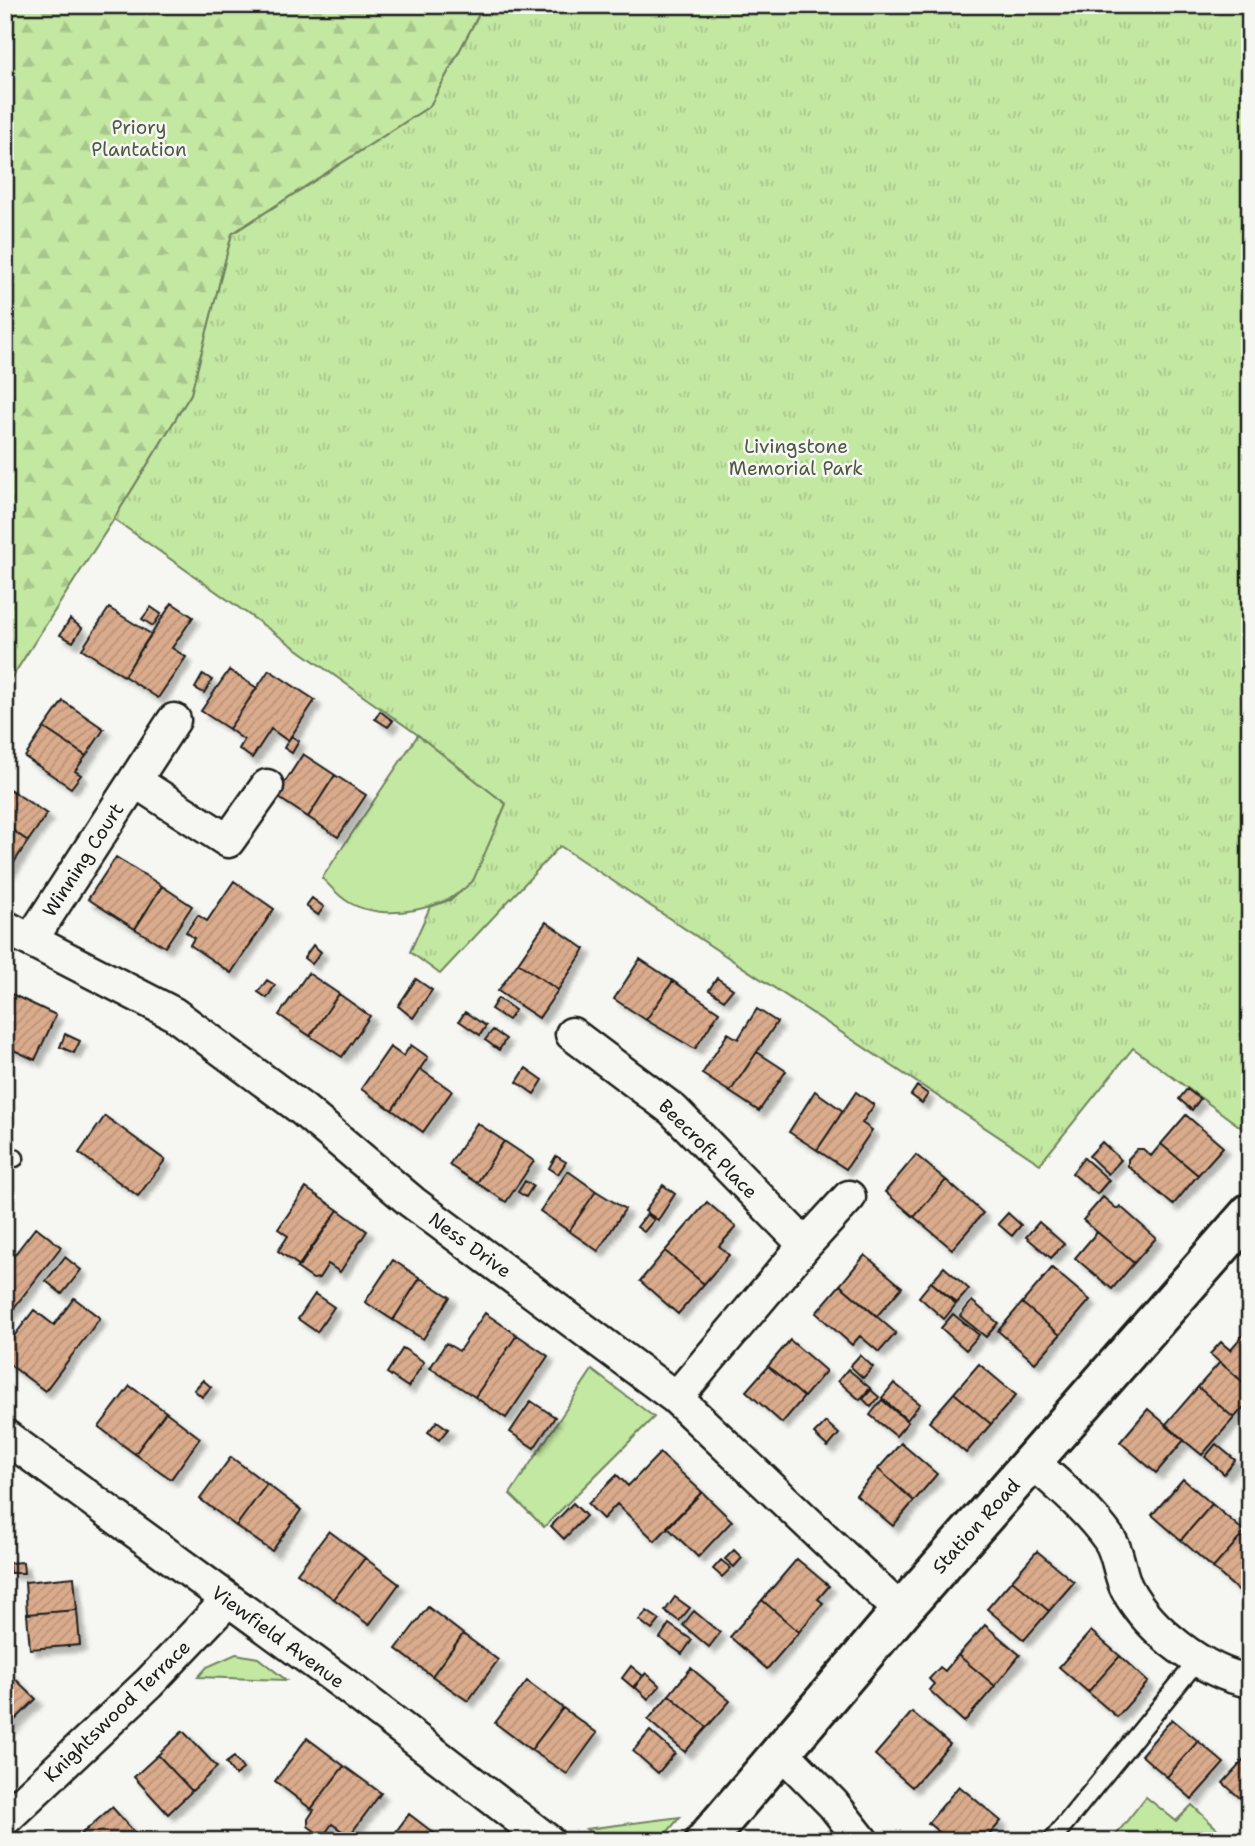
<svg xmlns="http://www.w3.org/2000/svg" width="1255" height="1846" font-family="'Shantell Sans',sans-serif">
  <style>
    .grass { fill: #c3e8a2; stroke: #70825f; stroke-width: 2 }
    .forest { fill: url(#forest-firs); stroke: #70825f; stroke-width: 2 }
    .park { fill: url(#park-tufts); stroke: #70825f; stroke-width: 2 }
    .building { fill: url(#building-hatch); stroke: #1c1c1c; stroke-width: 2; filter: url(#shadow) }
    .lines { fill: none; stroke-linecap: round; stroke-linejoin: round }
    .lane-casing { stroke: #1c1c1c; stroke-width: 21 }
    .street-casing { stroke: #1c1c1c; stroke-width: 37 }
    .secondary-casing { stroke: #1c1c1c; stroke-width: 44 }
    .lane { stroke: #f6f6f2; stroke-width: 16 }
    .street { stroke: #f6f6f2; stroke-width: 32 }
    .secondary { stroke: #f6f6f2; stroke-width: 38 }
    .labels { text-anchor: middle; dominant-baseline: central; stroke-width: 5; stroke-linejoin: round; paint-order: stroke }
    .park-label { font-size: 19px; fill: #4e5944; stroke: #f6f6f2 }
    .street-label { font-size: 19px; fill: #1c1c1c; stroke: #f6f6f2 }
  </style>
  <defs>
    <pattern id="forest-firs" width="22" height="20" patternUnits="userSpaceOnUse" patternTransform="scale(1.75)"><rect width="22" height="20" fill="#c3e8a2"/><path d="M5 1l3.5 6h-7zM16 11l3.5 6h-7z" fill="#a7c68b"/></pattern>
    <pattern id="park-tufts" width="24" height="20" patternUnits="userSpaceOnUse" patternTransform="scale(1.75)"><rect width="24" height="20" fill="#c3e8a2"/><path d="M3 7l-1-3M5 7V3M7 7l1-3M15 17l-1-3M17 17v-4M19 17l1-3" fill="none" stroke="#a7c68b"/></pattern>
    <pattern id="building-hatch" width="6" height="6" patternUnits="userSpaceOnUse" patternTransform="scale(1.75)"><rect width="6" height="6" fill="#daab8c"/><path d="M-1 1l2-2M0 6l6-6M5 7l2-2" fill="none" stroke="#ba9378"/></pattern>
    <filter id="shadow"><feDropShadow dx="6" dy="6" stdDeviation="2" flood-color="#0004"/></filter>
  </defs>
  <rect width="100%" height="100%" fill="#f6f6f2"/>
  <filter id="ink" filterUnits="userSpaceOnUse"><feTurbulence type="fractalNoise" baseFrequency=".0143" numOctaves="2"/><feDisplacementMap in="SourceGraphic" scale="14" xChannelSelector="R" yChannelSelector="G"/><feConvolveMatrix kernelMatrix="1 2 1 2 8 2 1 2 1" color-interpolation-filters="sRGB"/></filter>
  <g filter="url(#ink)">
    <path class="grass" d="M418,735L506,804C499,820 481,872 471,883C445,910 384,922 350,903C339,897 331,887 322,878Z
      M592,1370L654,1417L544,1527L510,1494Z
      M236,1654L258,1658L286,1680L198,1677L207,1667Z
      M1146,1797L1176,1821L1192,1805L1230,1841H1111Z
      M680,1817L660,1841H601L586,1829Z"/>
    <path class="forest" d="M5,5H484L430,106L232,234L191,394L114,519L5,688Z"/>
    <path class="park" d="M484,5H1250V1134L1133,1048L1040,1164L560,846L440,974L410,952L430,907L452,899L473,881L506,804L418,735L114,519L191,394L232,234L430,106Z"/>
    <path class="building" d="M172,603L193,617L172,648L186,657L158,698L124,676Z
      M151,607L161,614L153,626L142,619Z
      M109,608L151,634L124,676L82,649Z
      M70,619L82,628L73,642L60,635Z
      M229,670L257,688L229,729L201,711Z
      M269,670L315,700L288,741L271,729L252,758L239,749L244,740L229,729Z
      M203,674L212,680L204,693L195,688Z
      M63,701L104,729L86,756L44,728Z
      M380,711L393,721L388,727L375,719Z
      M44,728L86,756L75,771L81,775L71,788L25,757Z
      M291,736L299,741L292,753L284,748Z
      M303,754L335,775L308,817L276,796Z
      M335,775L366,795L338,837L308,817Z
      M5,786L47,814L28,841L5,825Z
      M5,825L28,841L9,870L5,868Z
      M116,857L162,886L135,929L88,899Z
      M234,881L274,909L231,973L190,945L194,938L186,932L198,915L207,921Z
      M162,886L192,906L165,947L135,929Z
      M312,898L324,907L318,915L306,906Z
      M546,922L585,949L558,990L518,963Z
      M313,945L321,952L312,964L304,958Z
      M640,959L673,981L646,1020L614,999Z
      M518,963L558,990L539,1018L498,991Z
      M308,973L339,994L310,1036L279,1015Z
      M717,978L733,989L724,1000L709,990Z
      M416,979L432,990L413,1018L398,1006Z
      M267,980L275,985L267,998L258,992Z
      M673,981L719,1012L695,1049L646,1020Z
      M5,991L56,1015L35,1060L5,1046Z
      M339,994L370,1016L342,1057L310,1036Z
      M498,998L515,1010L508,1020L491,1009Z
      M757,1009L777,1022L730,1092L702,1074L728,1033L738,1039Z
      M465,1012L486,1026L480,1035L459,1021Z
      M493,1030L506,1039L499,1050L485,1040Z
      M65,1034L80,1041L74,1053L60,1047Z
      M411,1045L428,1057L392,1110L361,1089L390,1047L403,1056Z
      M757,1052L786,1071L759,1111L730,1092Z
      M526,1068L543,1080L534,1094L517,1082Z
      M420,1069L452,1091L423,1132L392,1110Z
      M917,1086L928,1094L922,1103L911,1095Z
      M1187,1089L1200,1099L1192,1110L1179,1099Z
      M815,1091L843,1111L817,1150L789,1132Z
      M856,1092L874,1105L862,1123L872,1130L846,1169L817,1150Z
      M1186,1115L1223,1147L1198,1175L1161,1144Z
      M105,1116L165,1160L138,1196L79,1153Z
      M477,1123L504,1141L477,1183L449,1165Z
      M504,1141L534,1161L506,1202L477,1183Z
      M1102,1142L1121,1160L1108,1174L1089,1156Z
      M1161,1144L1198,1175L1173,1205L1128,1166V1159L1137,1149H1143L1151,1156Z
      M916,1155L946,1180L914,1217L885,1192Z
      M556,1156L566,1162L558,1174L549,1168Z
      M1084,1158L1109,1180L1097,1194L1072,1173Z
      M568,1171L596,1191L569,1231L540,1211Z
      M946,1180L983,1213L952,1249L914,1217Z
      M525,1181L533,1186L526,1197L518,1192Z
      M663,1185L675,1194L658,1220L645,1211Z
      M306,1188L338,1210L300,1266L278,1251L288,1236L278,1229Z
      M596,1191L625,1209L598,1251L569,1231Z
      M1103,1197L1117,1209L1120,1206L1156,1238L1134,1263L1083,1220Z
      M707,1202L736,1227L719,1246L729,1255L704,1284L665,1251Z
      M338,1210L367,1231L340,1272L328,1264L319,1278L313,1279L297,1268Z
      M1008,1213L1021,1225L1012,1236L998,1224Z
      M647,1214L654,1220L644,1232L637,1227Z
      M1039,1222L1064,1244L1051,1258L1026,1237Z
      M36,1227L61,1247L6,1318L5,1267Z
      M1097,1232L1134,1263L1112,1289L1075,1258Z
      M665,1251L704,1284L678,1314L640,1281Z
      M865,1255L902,1287L877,1316L840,1285Z
      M65,1257L81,1270L62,1294L46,1281Z
      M393,1260L420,1278L393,1320L365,1302Z
      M944,1267L969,1289L957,1303L931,1282Z
      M1052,1268L1090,1300L1060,1335L1022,1303Z
      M420,1278L450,1297L423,1339L393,1320Z
      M931,1282L956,1304L944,1319L919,1297Z
      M840,1285L896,1333L879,1352L860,1336L852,1345L816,1313Z
      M315,1294L334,1307L317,1332L298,1319Z
      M74,1298L100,1318L45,1391L5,1361V1348L34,1310L54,1325Z
      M972,1301L998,1323L986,1337L960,1316Z
      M1022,1303L1060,1335L1035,1363L998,1331Z
      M485,1313L517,1335L475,1397L430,1368L446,1343L459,1351Z
      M953,1314L979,1335L966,1350L941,1328Z
      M517,1335L548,1356L506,1418L475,1397Z
      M1243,1335L1250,1340V1388L1210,1354L1221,1342L1230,1350Z
      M790,1340L826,1371L804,1397L768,1366Z
      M403,1348L424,1362L408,1387L387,1373Z
      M860,1355L873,1367L863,1378L850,1366Z
      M1220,1362L1250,1388V1400L1234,1418L1198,1387Z
      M979,1364L1016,1395L991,1424L954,1393Z
      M768,1366L804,1397L782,1423L746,1391Z
      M848,1369L870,1388L860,1400L838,1381Z
      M203,1380L211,1387L202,1397L194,1390Z
      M894,1383L920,1404L907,1420L882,1398Z
      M130,1386L166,1412L135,1454L99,1427Z
      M1198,1387L1234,1418L1202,1455L1165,1425Z
      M871,1390L879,1397L871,1407L863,1399Z
      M954,1393L991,1424L966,1453L929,1422Z
      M882,1400L908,1422L896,1436L870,1415Z
      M531,1401L555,1417L534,1448L510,1432Z
      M1148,1409L1184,1440L1156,1473L1120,1442Z
      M166,1412L200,1438L171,1479L135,1454Z
      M437,1421L448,1429L439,1440L428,1432Z
      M826,1422L839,1434L828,1447L814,1434Z
      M901,1443L937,1474L914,1501L878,1469Z
      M1216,1444L1235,1460L1224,1474L1205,1457Z
      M660,1453L702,1492L655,1541L617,1504L603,1519L588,1504L617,1475L628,1486Z
      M231,1457L267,1484L236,1526L200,1499Z
      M878,1469L914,1501L893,1526L856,1495Z
      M1183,1479L1212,1504L1181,1540L1152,1515Z
      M267,1484L301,1510L272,1551L236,1526Z
      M702,1492L732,1521L698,1557L667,1527Z
      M573,1503L586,1516L564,1539L551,1526Z
      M1212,1504L1245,1532L1213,1568L1181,1540Z
      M329,1531L365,1558L334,1599L297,1573Z
      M1245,1532L1250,1537V1588L1243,1595L1213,1568Z
      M734,1550L742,1558L734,1567L725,1559Z
      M1037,1551L1074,1582L1049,1611L1012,1580Z
      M365,1558L399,1584L369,1625L334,1599Z
      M797,1559L829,1586L818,1599L823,1603L799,1632L762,1600Z
      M721,1560L731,1568L722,1577L713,1569Z
      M23,1562L24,1573H10L9,1563Z
      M74,1577L77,1610L27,1614L25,1582Z
      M1012,1580L1049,1611L1024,1640L987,1609Z
      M675,1597L690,1608L679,1621L665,1611Z
      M762,1600L799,1632L767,1669L730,1637Z
      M428,1607L463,1634L432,1676L396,1649Z
      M77,1610L80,1645L30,1649L27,1614Z
      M647,1611L660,1620L652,1630L639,1620Z
      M694,1611L720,1633L709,1647L683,1625Z
      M669,1624L692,1640L682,1654L660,1638Z
      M985,1625L1020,1655L995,1686L958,1655Z
      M1091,1631L1120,1656L1088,1692L1059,1667Z
      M463,1634L498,1660L468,1701L432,1676Z
      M958,1655L995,1686L964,1722L929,1690L934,1684L929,1679L940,1667L945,1671Z
      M1120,1656L1148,1682L1117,1717L1088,1692Z
      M631,1666L643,1676L634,1688L622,1678Z
      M691,1668L730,1701L707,1727L669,1695Z
      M5,1669L36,1699L5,1730Z
      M646,1673L660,1686L648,1699L634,1686Z
      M527,1681L563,1708L531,1750L495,1723Z
      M669,1695L707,1727L685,1752L648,1720Z
      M563,1708L597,1733L567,1774L531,1750Z
      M912,1712L950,1744L912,1787L875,1755Z
      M1172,1719L1198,1741L1167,1777L1141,1755Z
      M183,1731L217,1767L192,1791L158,1755Z
      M650,1731L675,1753L658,1773L633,1751Z
      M307,1738L344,1766L311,1809L275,1781Z
      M1198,1741L1224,1763L1192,1799L1167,1777Z
      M1250,1753V1805L1249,1806L1223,1783Z
      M158,1755L192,1791L168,1814L134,1777Z
      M234,1757L243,1769L235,1775L226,1763Z
      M344,1766L381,1793L349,1836L332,1824L326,1832L317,1833L308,1826V1819L314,1810L311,1809Z
      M959,1786L1001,1821L984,1841H950L928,1823Z
      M112,1807L142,1841H80L77,1838Z
      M409,1814L435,1834L431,1841H389Z"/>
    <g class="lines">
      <defs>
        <path id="lane" d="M5,1155L15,1158
          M1051,1841L1198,1660"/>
        <path id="street" d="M135,781L228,841L267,786
          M5,927L174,1014L302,1109L412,1202L676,1398L901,1611
          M31,940L174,720
          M572,1034L673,1110L805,1245L676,1398
          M805,1245L849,1197
          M5,1436L344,1684L548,1841
          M1033,1462C1059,1486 1088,1509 1109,1539C1119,1553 1119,1574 1127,1589C1149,1630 1204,1673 1250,1681
          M781,1751L833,1804L862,1841
          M5,1819L149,1683L227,1601"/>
        <path id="secondary" d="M705,1841L901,1611L1250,1213"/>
      </defs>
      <use href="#lane" class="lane-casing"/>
      <use href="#street" class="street-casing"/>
      <use href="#secondary" class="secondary-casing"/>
      <use href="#lane" class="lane"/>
      <use href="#street" class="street"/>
      <use href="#secondary" class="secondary"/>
    </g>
  </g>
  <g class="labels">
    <g class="park-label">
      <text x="139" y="127">Priory<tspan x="139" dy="22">Plantation</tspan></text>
      <text x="796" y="446">Livingstone<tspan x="796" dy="22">Memorial Park</tspan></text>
    </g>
    <g class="street-label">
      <text transform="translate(83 860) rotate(-57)">Winning Court</text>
      <text transform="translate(708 1149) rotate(45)">Beecroft Place</text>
      <text transform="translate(470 1245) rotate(36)">Ness Drive</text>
      <text transform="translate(976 1526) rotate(-48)">Station Road</text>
      <text transform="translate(278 1637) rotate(36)">Viewfield Avenue</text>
      <text transform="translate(117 1711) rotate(-44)">Knightswood Terrace</text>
    </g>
  </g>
  <rect width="1255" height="1846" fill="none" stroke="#f6f6f2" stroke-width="28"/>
  <rect x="14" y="14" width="1227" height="1818" fill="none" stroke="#1c1c1c" stroke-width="2.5" filter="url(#ink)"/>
</svg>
